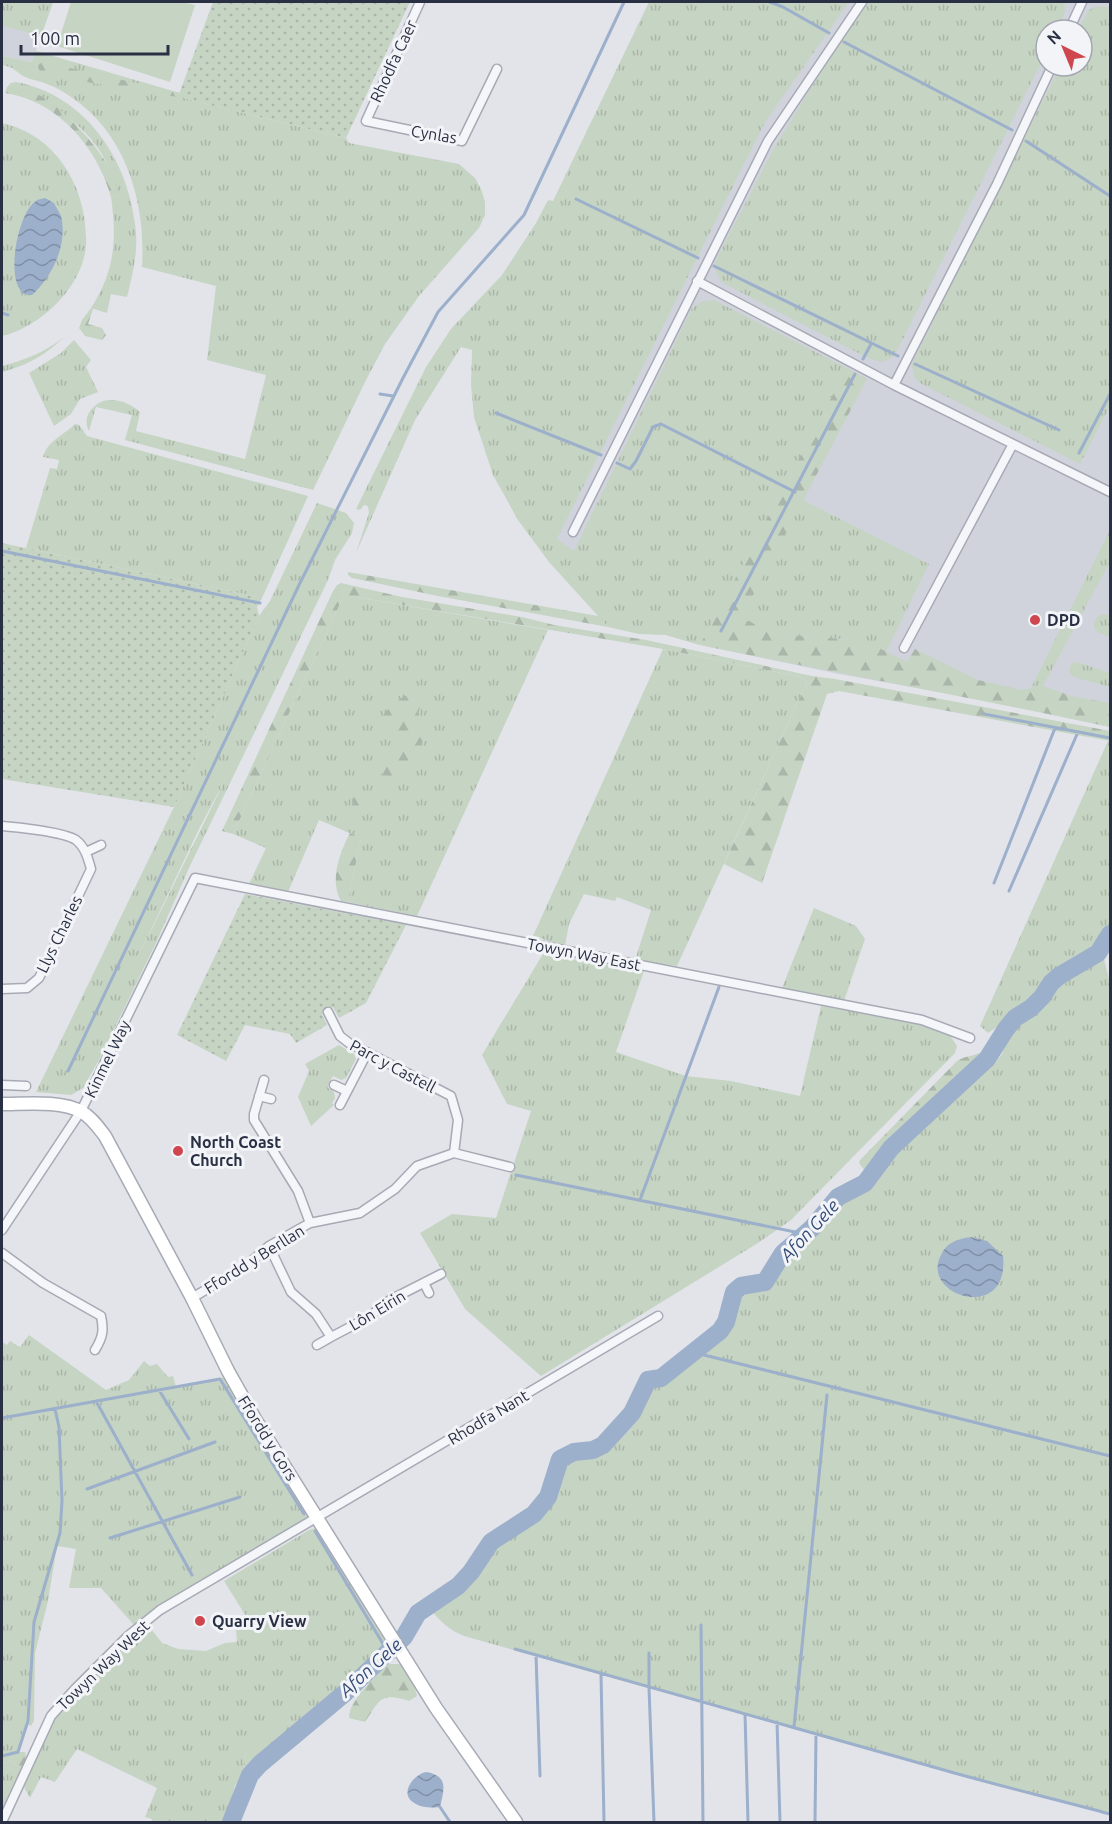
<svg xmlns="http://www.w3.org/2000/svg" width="1112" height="1824" font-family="Ubuntu,sans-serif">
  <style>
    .built { fill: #d0d3dc; fill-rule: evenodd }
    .grass { fill: url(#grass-tufts); fill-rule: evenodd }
    .forest { fill: url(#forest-firs) }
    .park { fill: url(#park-dots) }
    .garden { fill: #c6d4c3 }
    .water { fill: url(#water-waves) }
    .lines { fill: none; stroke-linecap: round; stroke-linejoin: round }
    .stream { stroke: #9cafcb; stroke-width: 3 }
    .river { stroke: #9cafcb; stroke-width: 18 }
    .street-casing { stroke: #a7aab5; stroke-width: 11 }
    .secondary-casing { stroke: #a7aab5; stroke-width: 15 }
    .street { stroke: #f5f6f9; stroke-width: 8 }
    .secondary { stroke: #fff; stroke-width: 12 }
    .poi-dot { fill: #d0464e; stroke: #f2f4f8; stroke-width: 2 }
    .labels { text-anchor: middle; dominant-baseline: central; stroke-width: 6; stroke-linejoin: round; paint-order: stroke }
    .street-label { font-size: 16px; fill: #2a3043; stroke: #f2f4f8 }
    .poi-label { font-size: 16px; font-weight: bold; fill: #2a3043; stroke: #f2f4f8; text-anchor: start }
    .water-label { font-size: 18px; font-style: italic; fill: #334b77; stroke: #f2f4f8 }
  </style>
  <defs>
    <pattern id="grass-tufts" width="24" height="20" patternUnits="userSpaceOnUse" patternTransform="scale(1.5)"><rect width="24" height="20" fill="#c6d4c3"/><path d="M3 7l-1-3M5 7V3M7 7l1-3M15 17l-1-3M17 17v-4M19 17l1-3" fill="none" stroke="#aab6a9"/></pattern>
    <pattern id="forest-firs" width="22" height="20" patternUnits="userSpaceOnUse" patternTransform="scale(1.5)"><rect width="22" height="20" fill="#c6d4c3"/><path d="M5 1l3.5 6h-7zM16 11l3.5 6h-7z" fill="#aab6a9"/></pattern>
    <pattern id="park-dots" width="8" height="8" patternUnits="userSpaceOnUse" patternTransform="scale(1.5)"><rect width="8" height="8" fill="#c6d4c3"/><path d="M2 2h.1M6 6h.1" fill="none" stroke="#aab6a9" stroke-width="1.8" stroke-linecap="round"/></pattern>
    <pattern id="water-waves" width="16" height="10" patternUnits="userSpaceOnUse" patternTransform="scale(1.5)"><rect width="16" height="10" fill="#9cafcb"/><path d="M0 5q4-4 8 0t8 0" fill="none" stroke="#7f8fa6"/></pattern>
  </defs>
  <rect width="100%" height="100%" fill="#e2e4ea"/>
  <path class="built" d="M2,2H53L32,62L2,56Z
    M655,2H1110V727L977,699L839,674L700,645L666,635L553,546ZM1046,30H1082V66H1046Z"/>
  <path class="grass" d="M2,2H53L41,36L3,26L2,29Z
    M649,2H849L765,122L557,539L574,551L692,308L703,301L714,300L847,368L700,645L666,635L639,634L608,627L549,562L518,520L493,475L474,417L471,385L472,350L461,347L415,420L356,553L369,513L368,506L364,505L360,510L356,509L426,367L451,329L502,275L536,223L547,202L549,200L553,201Z
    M869,2H1064C1067,12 1062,20 1057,30H1046V53L897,351C887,365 881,363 866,357L723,283C717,276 715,272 715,262L773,150L832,54Z
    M1096,6L1110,7V406L1080,464L918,382L914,376L912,364L1060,66H1082V30H1078L1088,11Z
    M36,51L180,93L179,97L346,138L349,143L459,164L475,178L481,189L485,202V215L479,228L419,296L385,344L366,380L313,490L125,440L132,415L96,407L89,431C81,417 94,401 109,400C120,399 133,405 140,412L136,431L245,459L266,375L207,360L216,286L142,267C146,204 127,134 71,97C64,92 55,87 47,84C40,81 32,80 25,77C15,72 15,67 2,65V56L32,62Z
    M16,82C85,95 127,158 135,224C139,249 133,273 127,297L111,294L107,313L91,308C115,271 117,239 111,197L117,195C113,183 110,170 105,160C86,122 47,104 12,85L7,87L11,83Z
    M2,123C57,135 88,189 86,244C84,286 41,327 2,336Z
    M65,336C46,355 28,365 2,372V366C25,360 46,352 65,336Z
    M74,340L91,360L86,367L98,392L80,399L71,414L54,426L29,373L61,353Z
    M75,424L79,425L87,436L308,496L262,598L26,548L50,468L57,469L59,460L43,457C48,440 63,436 75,424Z
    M803,500L929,564L886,652L855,640L776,634L744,619L749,603Z
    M317,503L346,513L354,523L352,533L335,560L328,580L189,868L156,943L99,1060L83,1088L71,1095L36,1092L174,807L259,616L270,601ZM226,778L136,961L200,827Z
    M1110,530V562L1043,686L1031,688Z
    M344,595L548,630L417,916L348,902L361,838L319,820L288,892L249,884L266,848L233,834Z
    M1105,614L1110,616V637L1097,632L1094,628C1094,619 1097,615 1105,614Z
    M663,649L801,677L807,682L677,966L635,960L651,910L617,897L615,901L584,894L569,924L565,946L533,936Z
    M1077,662L1110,673V687L1073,677L1069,672L1071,664Z
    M1108,741H1110V923L1095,952L1091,956L1056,975L1042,993L1029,1006L988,1033L980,1026Z
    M814,908L856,926L865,939L844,1001L782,988Z
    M543,954L644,971L616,1052L686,1076L731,1081L800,1096L821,1006L887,1017L924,1025L949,1034L957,1046L955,1053L791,1220L758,1243L541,1376L465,1309L420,1233L452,1214L496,1218L531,1111L507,1104L482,1055Z
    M1103,955L1110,983V1814L944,1771L464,1636C449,1630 440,1621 429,1608L462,1586L493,1544L533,1518L551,1500L564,1463L574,1456L603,1450L612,1444L635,1415L650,1387L663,1379L716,1338L725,1329L730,1320L737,1294L744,1289L765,1286L785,1256L816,1228L839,1201L867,1185L891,1151L968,1080L994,1064L1002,1054L1007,1036L1011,1027L1018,1021L1038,1007L1053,986L1063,979L1082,970Z
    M339,1045L354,1054L356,1059L346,1078L341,1080L333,1076L327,1087L334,1092L335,1098L332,1103L334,1105L311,1126L298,1097L309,1071L305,1064Z
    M29,1335L106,1390L129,1380L144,1361L150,1366L157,1364L168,1377L173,1376L176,1387L225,1377L306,1510L308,1516L302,1521L234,1563L176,1595L134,1625L101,1588H69L76,1549L57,1546L48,1601L35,1653L34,1721L31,1726L27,1724L18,1752L2,1756V1419L11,1417L2,1418V1342L7,1345L10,1341L20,1347Z
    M316,1528L389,1646L299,1726L287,1722L246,1753L244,1773L235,1786L225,1822H151L152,1819L145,1817L157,1788L77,1749L55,1782L41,1777L30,1798L23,1785L52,1723L66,1704L119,1650L148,1625L162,1643L178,1649L206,1651L225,1643L237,1642L236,1630L249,1621L224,1581L309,1530Z
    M11,1761L21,1769L2,1810V1763Z"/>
  <path class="forest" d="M43,62L180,93L178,97L92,83L42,72L38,68L39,64Z
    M12,85C21,88 31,91 39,95C64,108 120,165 117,195L111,197C97,147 58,101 5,93L7,87Z
    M91,308L93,309L88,324L102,328L106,335L102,340L85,336L79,328L82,320Z
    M847,368L867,379L749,603L744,619L776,634L855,640L881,649L907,662L915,649L978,680L1022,690L1043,686L1071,696L1110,703V727C974,698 837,673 700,645Z
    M348,572L598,616L608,627L438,596L352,578L348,575Z
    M341,583L402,597L522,617L554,625L646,640L812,676L835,679L1110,731V741L839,691L827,694L762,883L724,864L807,682L801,677L663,649L344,595L233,834L222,831L333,591L337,585Z
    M412,692L419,693L422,699L415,726L422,741L416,756L397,776H384L379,771L378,765L407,733C394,735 390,739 376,735L375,726L393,703Z
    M357,794C366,795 372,796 376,804L373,809L363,813C357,810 352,807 352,799Z
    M350,833L361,838L348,902L341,901C329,880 340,852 350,833Z
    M979,1053L983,1056L982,1059L941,1097L928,1106L916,1121L884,1149L869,1169L865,1171L859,1163L860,1160L956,1062C963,1056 971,1057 979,1053Z
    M388,1664H400L414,1685L417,1696L409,1701C380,1692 380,1700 365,1722L349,1718C349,1700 376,1676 388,1664Z
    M287,1722L299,1726L244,1773L246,1753L255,1741Z
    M18,1752H25L27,1760L21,1769L11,1761L2,1763V1756Z"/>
  <path class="park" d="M213,2H410L346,138L178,97Z
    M2,543L262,598L257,607L259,616L174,807L2,779Z
    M245,894L406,925L366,1003L339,1018L333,1007L322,1014L327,1025L296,1043L290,1034L245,1025L226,1061L177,1035Z"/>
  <path class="garden" d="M71,2H182L195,5L170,82L57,46Z"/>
  <path class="water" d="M45,198L54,203C56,207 59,212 61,216C68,245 52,277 32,295C29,295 26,295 23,293C5,279 18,212 36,201C38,199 42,199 45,198Z
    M971,1237L987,1241L1003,1256C1010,1324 919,1296 941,1255C947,1242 958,1239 971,1237Z
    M426,1772C449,1776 444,1789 440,1807C432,1808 423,1808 416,1804C398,1796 412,1775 426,1772Z"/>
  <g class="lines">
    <path class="stream" d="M770,2L783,7L829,33
      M844,42L1012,130
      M1026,141L1110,196
      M576,199L698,258
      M714,266L898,356
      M2,313L8,315
      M863,359L871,344
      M915,364L1059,430
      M380,394L393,396
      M496,413L601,455
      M1079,453L1110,394
      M617,463L630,469L636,461L653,427L661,424L795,492
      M2,551L260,603
      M721,631L855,374
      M984,714L1110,738
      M994,883L1055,728
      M1009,891L1078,732
      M68,1071L299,585L403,378L438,312L524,215L624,2
      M516,1175L805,1234
      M640,1200L719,987
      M692,1352L1110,1456
      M159,1390L189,1439
      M96,1401L192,1575
      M2,1418L220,1379L304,1514
      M87,1489L215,1442
      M315,1531L388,1652
      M110,1538L240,1497
      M701,1625L703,1822
      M515,1649C658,1689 801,1729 944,1770C999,1786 1055,1799 1110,1814
      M649,1653V1689
      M536,1655L540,1776
      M601,1674L604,1822
      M649,1688L654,1822
      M745,1714L748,1822
      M777,1722L780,1822
      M794,1727L827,1395
      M2,1756L18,1752L28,1721L34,1622L60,1533L62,1501L59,1427L55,1409
      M440,1807L450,1822
      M815,1822L816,1734"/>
    <path class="river" d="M231,1822L250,1775L260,1764L345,1693L388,1652L404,1637L418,1613L458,1586L471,1572L491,1542L534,1514L548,1497L560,1459L574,1452L593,1450L603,1445L632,1413L648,1380L661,1378L720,1331L726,1322L734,1292L741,1286L765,1282L783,1253L812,1228L838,1197L865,1183L891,1148L987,1059L1006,1029L1015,1018L1031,1008L1042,997L1051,983L1059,976L1098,953L1110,934"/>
    <defs>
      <path id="street" d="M420,2L366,121L462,141L497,69
        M1069,30L1082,2
        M697,281L894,385L1110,492
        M894,385L997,184L1052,66
        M573,532L768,141L862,2
        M904,648L1013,444
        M2,826C17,827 64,832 76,840C85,847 88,858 91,869L39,978L27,988L2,989
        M86,852L101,845
        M328,1012L340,1036L349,1043L451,1096L458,1120L454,1153
        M264,1080L254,1114V1120L298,1191L310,1223
        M2,1085L26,1086
        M334,1085L347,1091
        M259,1096L271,1099
        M340,1105L367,1053
        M2,1230L81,1111L195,878L922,1020L970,1038
        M269,1246L291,1292L316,1314L331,1337L369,1317L390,1300L441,1274
        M2,1253L43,1283L101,1316C104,1330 103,1337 95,1350
        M424,1283L429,1293
        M192,1298L247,1265L269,1246L310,1223L360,1213L395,1189L417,1166L454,1153L510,1167
        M317,1345L331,1337
        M2,1822L51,1716L75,1689L129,1635L160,1610L658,1316"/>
      <path id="secondary" d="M2,1104C25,1104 61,1100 82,1112C92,1118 98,1127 105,1136L192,1298L228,1371L255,1419L436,1708L516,1822"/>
    </defs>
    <use href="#street" class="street-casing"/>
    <use href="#secondary" class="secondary-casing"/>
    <use href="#street" class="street"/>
    <use href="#secondary" class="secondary"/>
  </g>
  <g class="poi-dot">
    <circle cx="1035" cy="620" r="6"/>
    <circle cx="178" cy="1151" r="6"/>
    <circle cx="200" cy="1621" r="6"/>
  </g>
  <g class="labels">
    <g class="street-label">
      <text transform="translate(393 61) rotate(-65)">Rhodfa Caer</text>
      <text transform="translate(434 134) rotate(9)">Cynlas</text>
      <text transform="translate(59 934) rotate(-64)">Llys Charles</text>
      <text transform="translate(584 954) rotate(11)">Towyn Way East</text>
      <text transform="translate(107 1059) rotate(-64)">Kinmel Way</text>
      <text transform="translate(393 1066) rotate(28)">Parc y Castell</text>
      <text transform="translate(254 1259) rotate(-32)">Ffordd y Berllan</text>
      <text transform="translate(377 1310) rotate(-31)">Lôn Eirin</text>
      <text transform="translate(488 1417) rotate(-31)">Rhodfa Nant</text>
      <text transform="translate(268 1438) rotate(58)">Ffordd y Gors</text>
      <text transform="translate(103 1665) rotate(-44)">Towyn Way West</text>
    </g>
    <g class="poi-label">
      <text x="1047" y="620">DPD</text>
      <text x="190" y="1142">North Coast<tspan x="190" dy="18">Church</tspan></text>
      <text x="212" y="1621">Quarry View</text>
    </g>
    <g class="water-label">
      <text transform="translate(809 1230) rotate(-47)">Afon Gele</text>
      <text transform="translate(370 1667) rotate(-42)">Afon Gele</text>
    </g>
  </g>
  <rect width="1112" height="1824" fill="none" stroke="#2a3043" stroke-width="6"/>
  <g transform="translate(1064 48) rotate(317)"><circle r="28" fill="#f2f4f8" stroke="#a2a6b0" stroke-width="1.5"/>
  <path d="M0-4.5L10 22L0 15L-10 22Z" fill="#d0464e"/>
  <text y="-9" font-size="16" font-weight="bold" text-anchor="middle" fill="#2a3043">N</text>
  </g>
  <path d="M21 45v9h147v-9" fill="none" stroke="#2a3043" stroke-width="3"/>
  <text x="30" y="45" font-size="18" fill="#2a3043" stroke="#f2f4f8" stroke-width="4.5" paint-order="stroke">100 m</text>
</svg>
